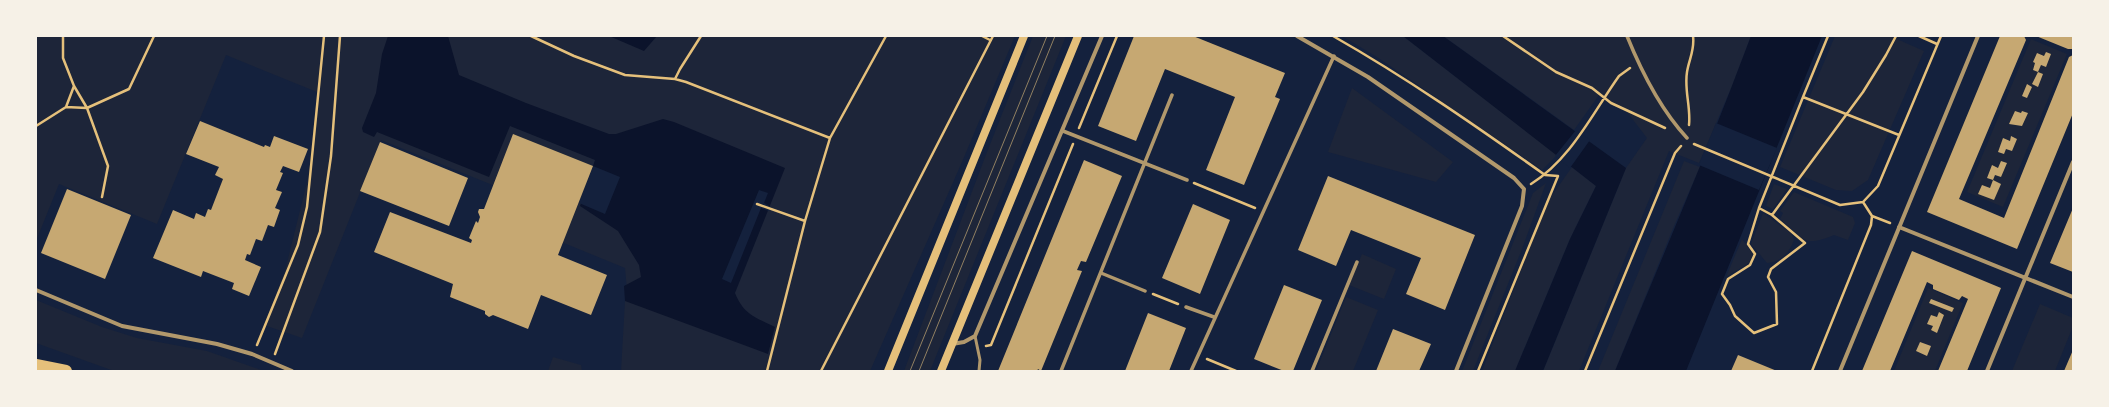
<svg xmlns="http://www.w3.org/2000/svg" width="2109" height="407" font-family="'Nunito Sans',sans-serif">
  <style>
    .green { fill: #1d2539 }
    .water { fill: #0b132b }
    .pier { fill: #14213d }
    .building { fill: #c6a872 }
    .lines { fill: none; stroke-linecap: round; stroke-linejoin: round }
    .path { stroke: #e5c07b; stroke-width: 2.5 }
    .service { stroke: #b1986c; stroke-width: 3 }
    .pedestrian { stroke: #b1986c; stroke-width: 3.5 }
    .minor { stroke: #b1986c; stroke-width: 4 }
    .secondary { stroke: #e5c07b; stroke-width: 8 }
    .motorway { stroke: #e5c07b; stroke-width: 12 }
    .tram { stroke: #918062; stroke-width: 1 }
  </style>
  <rect width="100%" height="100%" fill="#14213d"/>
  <path class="green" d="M36,36H1015L962,162L870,371H621L625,301H628L625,268L559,241L589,165L515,135L495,186L381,140L302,338L264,325L285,271L308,178L317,92L226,55L157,224L59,184L36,241Z
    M1033,36H1066L930,371H904L987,152Z
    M1342,36H1403L1557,155L1542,170L1377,57Z
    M1443,36H1751L1732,86L1699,163L1669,151L1579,371H1543L1626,168L1647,138L1627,112L1599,95L1574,130Z
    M1835,36H1890L1924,51L1868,180L1852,191L1836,190L1780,167Z
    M2031,39L2067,54L2003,207L1967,192Z
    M1352,88L1453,162L1436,182L1328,152Z
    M1684,161L1700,167L1674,226L1615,371H1598Z
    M1572,167L1596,186L1570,239L1515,371H1482L1548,201Z
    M1546,183L1522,249L1473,371H1462L1533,193Z
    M1774,184L1787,189L1773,209L1766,206Z
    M1794,192L1853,217L1855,223L1848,240L1834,235C1803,248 1804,239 1780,219L1783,213L1780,211Z
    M1763,213L1791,233L1794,240C1789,253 1781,262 1767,263L1751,244Z
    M1742,239L1753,254L1749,263L1726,277Z
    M1362,254L1396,269L1384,299L1349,285Z
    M1928,288L1963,303L1935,371H1894Z
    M1346,297L1378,310L1353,371H1316Z
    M36,300L102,327L137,338L207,351L264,371H114L36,343Z
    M2040,304L2073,318V326L2055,371H2012Z
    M553,357L581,365L582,371H548Z"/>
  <path class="water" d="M388,36H448L459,75L526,103L609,134H616L663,119L674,122L785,168L735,293C744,315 755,317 775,327L768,354L625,301L624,286L641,277L639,265L618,231L580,206L595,160L510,126L489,177L377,132L374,137L363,132L362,128L376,93L382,54Z
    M609,36H657L644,51Z
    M1403,36H1443L1626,168L1543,371H1515L1570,239L1596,186Z
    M1751,36H1822L1686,371H1615C1661,260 1709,149 1751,36Z"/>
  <path class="pier" d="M1716,123L1777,148L1759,190L1699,165Z
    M1576,130L1590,140L1570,168L1555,156Z
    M593,166L620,177L605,214L579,203Z
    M759,190L768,193L764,203L771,207L769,211L761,208L731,283L722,279Z"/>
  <path class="building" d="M1134,36H1193L1285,73L1275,97L1280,99L1244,185L1206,170L1235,97L1165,69L1136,141L1098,126Z
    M2000,36H2024L2026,40L1959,199L2004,218L2069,57L2073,55V113L2017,249L1927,212Z
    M2036,36H2073V49H2068Z
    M2046,52L2051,54L2046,67L2041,65L2038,72L2033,70L2035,63L2033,62L2037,53L2044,56Z
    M2038,72L2043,74L2038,87L2032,84Z
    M2027,84L2032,87L2027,98L2022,96Z
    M2015,111L2021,113L2022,111L2028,113L2022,126L2009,124Z
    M200,121L264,147L265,145L270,147L274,136L308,149L299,172L283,166L280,172L283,173L276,190L282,192L275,208L280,210L274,227L268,225L262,241L256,239L250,255L247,254L245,260L261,267L249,296L232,289L234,283L203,271L201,277L153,258L173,210L194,219L196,213L205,217L208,209L211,210L223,179L215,175L219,167L186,154Z
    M513,134L593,166L558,255L607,275L591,315L541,295L528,329L493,315L489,317L485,314V311L450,297L453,284L374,252L390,212L471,243L472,240L469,238L476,221L478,223L480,217L478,212L479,209H484Z
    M2011,136L2017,139L2012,151L2006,149L2004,154L1998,152L2003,138L2010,141Z
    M380,142L468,178L449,226L360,191Z
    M1084,160L1122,176L1086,262L1081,261L1077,270L1082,271L1041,371L1038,369L1037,371H998Z
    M2001,161L2007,163L2001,177L1995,175L1993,180L2001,184L1994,200L1978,194L1982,185L1990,188L1993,180L1987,178L1992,165L1998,168Z
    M1328,176L1475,235L1445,310L1406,294L1421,258L1351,230L1336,266L1298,250Z
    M67,189L131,215L105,279L41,253Z
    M1193,204L1230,220L1200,294L1162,278Z
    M2073,208V272L2050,263Z
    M1912,251L2001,288L1967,371H1938L1968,299L1962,296L1959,300L1933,289V285L1927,282L1890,371H1862Z
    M1284,285L1322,300L1293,371H1284L1254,359Z
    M1931,299L1954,308L1952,312L1929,303Z
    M1939,312L1944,315L1937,333L1931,330L1933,326L1927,324L1931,315L1937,317Z
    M1148,313L1186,328L1169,371H1125Z
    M1393,329L1431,344L1419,371H1376Z
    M1920,342L1931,346L1927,356L1916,351Z
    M2073,350V371H2064Z
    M1738,355L1777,371H1731Z"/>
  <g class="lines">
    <path class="path" d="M63,36V58L74,86L87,108L108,166L102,197
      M531,36L574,56L625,75L675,79L686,82L830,138L805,221L767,371
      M982,36L990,40
      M1333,36C1407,78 1476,126 1545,175L1558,176L1478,371
      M1503,36L1556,72L1592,88L1611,103L1665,128
      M1919,36L1937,44
      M675,79L680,69L701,36
      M1803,97L1828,36
      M66,107L74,86
      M1689,125C1691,107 1684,90 1687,72C1689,59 1695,50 1693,36
      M36,126L66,107L87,108L129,89L154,36
      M1079,128L1117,36
      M830,138L886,36
      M1694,144L1840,205L1863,202L1878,186L1941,36
      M1194,183L1255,208
      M1531,184C1571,159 1592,114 1619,76L1630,68
      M757,204L805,221
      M1759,208L1748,244L1755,254L1750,265L1728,279L1722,294L1730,305L1735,316L1754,333L1777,324L1776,292L1768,277L1771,269L1805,243L1772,215L1759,208L1803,97L1899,135
      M1772,215L1863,92L1886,55L1896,36
      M1872,216L1890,223
      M1153,294L1178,304
      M257,345L298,245L307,207L324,36
      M986,346L991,345L1073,144
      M275,354L320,232L331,156L340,36
      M1207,359L1236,371
      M821,371L993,36
      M1585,371L1675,153L1681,146
      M1812,371L1871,225L1872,216L1863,202"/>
    <path class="service" d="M975,336L980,360L979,371"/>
    <path class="pedestrian" d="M1627,36C1642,73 1660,109 1687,138
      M1063,131L1187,180
      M1101,273L1145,291
      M1186,307L1214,317
      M1061,371L1172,95
      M1191,371L1334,56
      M1312,371L1357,262"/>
    <path class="minor" d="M1297,36L1368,77L1514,178L1524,189L1522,206L1456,371
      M1899,227L2073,297
      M36,290L122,326L217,344L252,354L292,371
      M952,344L964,342L975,336L1102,36
      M1840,371L1978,36
      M1987,371L2073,162"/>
    <path class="secondary" d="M888,371L1024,36
      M941,371L1078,36"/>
    <path class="motorway" d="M36,365L66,371"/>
    <path class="tram" d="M910,371L1047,36
      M919,371L1055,36"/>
  </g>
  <rect width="2109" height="407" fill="none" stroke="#f6f1e7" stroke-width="74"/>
</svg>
